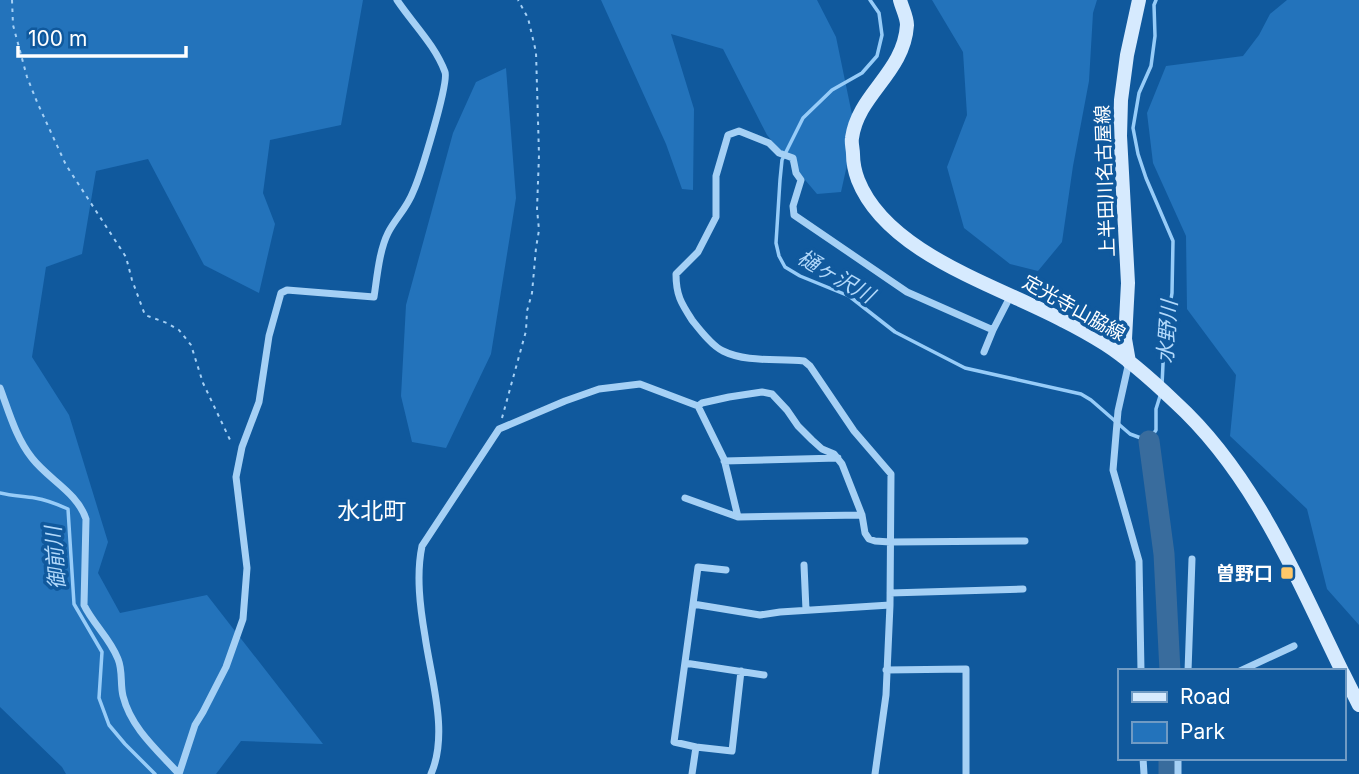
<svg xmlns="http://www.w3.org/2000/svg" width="1359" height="774" font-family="Inter,'Noto Sans JP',sans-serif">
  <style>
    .green { fill: #2373bb }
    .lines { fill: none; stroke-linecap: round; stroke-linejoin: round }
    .stream { stroke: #97ccf8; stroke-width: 3.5 }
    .river { stroke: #396c9d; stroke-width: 21 }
    .path { stroke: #a5d0f5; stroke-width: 2; stroke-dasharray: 3.5 5; stroke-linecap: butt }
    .street { stroke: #a5d0f5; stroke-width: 7 }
    .secondary { stroke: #d6eafe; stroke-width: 14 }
    .poi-dot { fill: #ffc869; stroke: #10599d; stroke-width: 2.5 }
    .labels { text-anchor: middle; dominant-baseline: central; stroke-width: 7; stroke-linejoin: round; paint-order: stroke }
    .street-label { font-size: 19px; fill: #fff; stroke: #10599d }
    .poi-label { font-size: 19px; font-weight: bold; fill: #fff; stroke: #10599d; text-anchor: end }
    .water-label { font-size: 21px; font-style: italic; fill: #b2d9fb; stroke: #10599d }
    .quarter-label { font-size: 23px; fill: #fff; stroke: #10599d }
  </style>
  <rect width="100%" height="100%" fill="#10599d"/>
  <path class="green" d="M0,0H363L341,125L270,140L263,193L275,224L259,293L204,265L148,159L96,171L82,254L46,267L32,357L69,415L108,542L98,573L120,613L207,595L323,744L241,741L216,774H66L62,767L0,707Z
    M601,0H817L836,37L855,129L841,192L817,194L767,135L723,49L671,34L694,109L693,190L682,189L666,144Z
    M932,0H1097L1093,13L1089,81L1073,166L1062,242L1038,271L1010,264L964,228L947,167L967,115L963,52Z
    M1287,0H1359V625L1327,589L1307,509L1230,436L1236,375L1187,309L1186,236L1153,163L1147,113L1166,66L1243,56L1259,35L1270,14Z
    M506,68L516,198L491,354L446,448L412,442L401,396L406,305L453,133L476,82Z"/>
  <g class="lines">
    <path class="stream" d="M870,0L879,13L882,35L877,56L862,73L832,90L803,118L782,160L780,180L776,243L779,256L785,267L800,276L849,296L895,332L965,368L1081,394L1091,400L1130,434L1149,441L1156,430V409L1161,393
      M1156,0L1154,5L1155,36L1151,66L1139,93L1133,128L1138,154L1146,178L1173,241L1172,293L1164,343L1162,385
      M0,493C12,496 23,496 35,498C47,500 57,504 68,509L74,604L102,652L99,698L109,725L125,744L155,774"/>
    <path class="river" d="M1149,441L1164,554L1170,671
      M1169,774V758"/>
    <path class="path" d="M12,0L13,25L27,77L37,102L66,165L126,257L132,280L145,315L167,323L179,330L191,345L203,383L232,444
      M502,418L526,331L527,311L532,293L536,248L539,230L537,209L539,155L536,52L528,18L518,0"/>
    <path class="street" d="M984,352L993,330
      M1129,362L1118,411L1113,470L1139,561L1141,671
      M0,388C9,412 16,438 32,458C49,480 77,492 86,519L84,605C93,624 110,638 118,659C123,671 120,684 123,696C131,728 157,750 179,774
      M698,406L702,403L729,397L762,392L772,394L787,410L798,426L812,440L822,449L834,454L842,464L862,515L865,533L869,539L875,541L890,542L1025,541
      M724,461L838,458
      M738,517L862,515
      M804,565L806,610
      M890,593L1023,589
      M693,604L698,567L726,570
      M685,663L764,675
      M886,670L966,669V774
      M1188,671L1192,559
      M1240,671L1294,646
      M696,747L732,751L741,671
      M1143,758L1144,774
      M1178,758V774
      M179,774L195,725L203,712L226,667L243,619L247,568L236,477L242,447L259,402L269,336L281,293L287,290L374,297C377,278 379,251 388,233C395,219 407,208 413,192C420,177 449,83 445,72C435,45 413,24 397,0
      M431,774C449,733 431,679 425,636C420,607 416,575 422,546L499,429L565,401L599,389L640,384L698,406L724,459L738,517L685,498
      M692,774L696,747L674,742L693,604L760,615L780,612L890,605
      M875,774L886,695L890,605L891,474L854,431L810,366L804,361C778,358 747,363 723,351C712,346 700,330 692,320C681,303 676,295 676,274L698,252L716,217V176L728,135L739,131L769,143L779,153L793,158L796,173L801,180L793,206L794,215L907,292L993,330L1011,295"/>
    <path class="secondary" d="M900,0C902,8 907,17 907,25C904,73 858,94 852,138C851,143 853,149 853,154C853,163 855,172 858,180C887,254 999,286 1064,321C1078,328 1092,336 1105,344C1130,360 1154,382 1175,402C1254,474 1296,577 1342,671
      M1129,362L1125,339L1128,283L1120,136L1121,100L1127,55L1139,0
      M1343,673L1359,705"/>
  </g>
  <rect class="poi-dot" x="1280" y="566" width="14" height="14" rx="3.5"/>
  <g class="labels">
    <g class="street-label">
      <text transform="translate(1105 181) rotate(-92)">上半田川名古屋線</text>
      <text transform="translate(1074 308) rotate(29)">定光寺山脇線</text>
    </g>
    <g class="poi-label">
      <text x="1273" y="573">曽野口</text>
    </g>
    <g class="water-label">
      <text transform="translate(836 276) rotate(30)">樋ヶ沢川</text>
      <text transform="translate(1167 332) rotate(-86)">水野川</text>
      <text transform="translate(55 558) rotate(-94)">御前川</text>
    </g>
    <g class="quarter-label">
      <text x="372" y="511">水北町</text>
    </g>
  </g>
  <rect x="1118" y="669" width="228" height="91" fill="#10599d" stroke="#709bc4" stroke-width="2"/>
  <rect x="1132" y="692" width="35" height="10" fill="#d6eafe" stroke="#709bc4" stroke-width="2"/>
  <text x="1180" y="704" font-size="21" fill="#ffffff">Road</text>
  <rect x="1132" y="722" width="35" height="21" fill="#2373bb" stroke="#709bc4" stroke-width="2"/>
  <text x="1180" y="739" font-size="21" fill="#ffffff">Park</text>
  <path d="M18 46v10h168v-10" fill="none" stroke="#ffffff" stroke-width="3.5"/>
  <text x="28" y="46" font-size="21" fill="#ffffff" stroke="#10599d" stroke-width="5" paint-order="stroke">100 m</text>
</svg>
